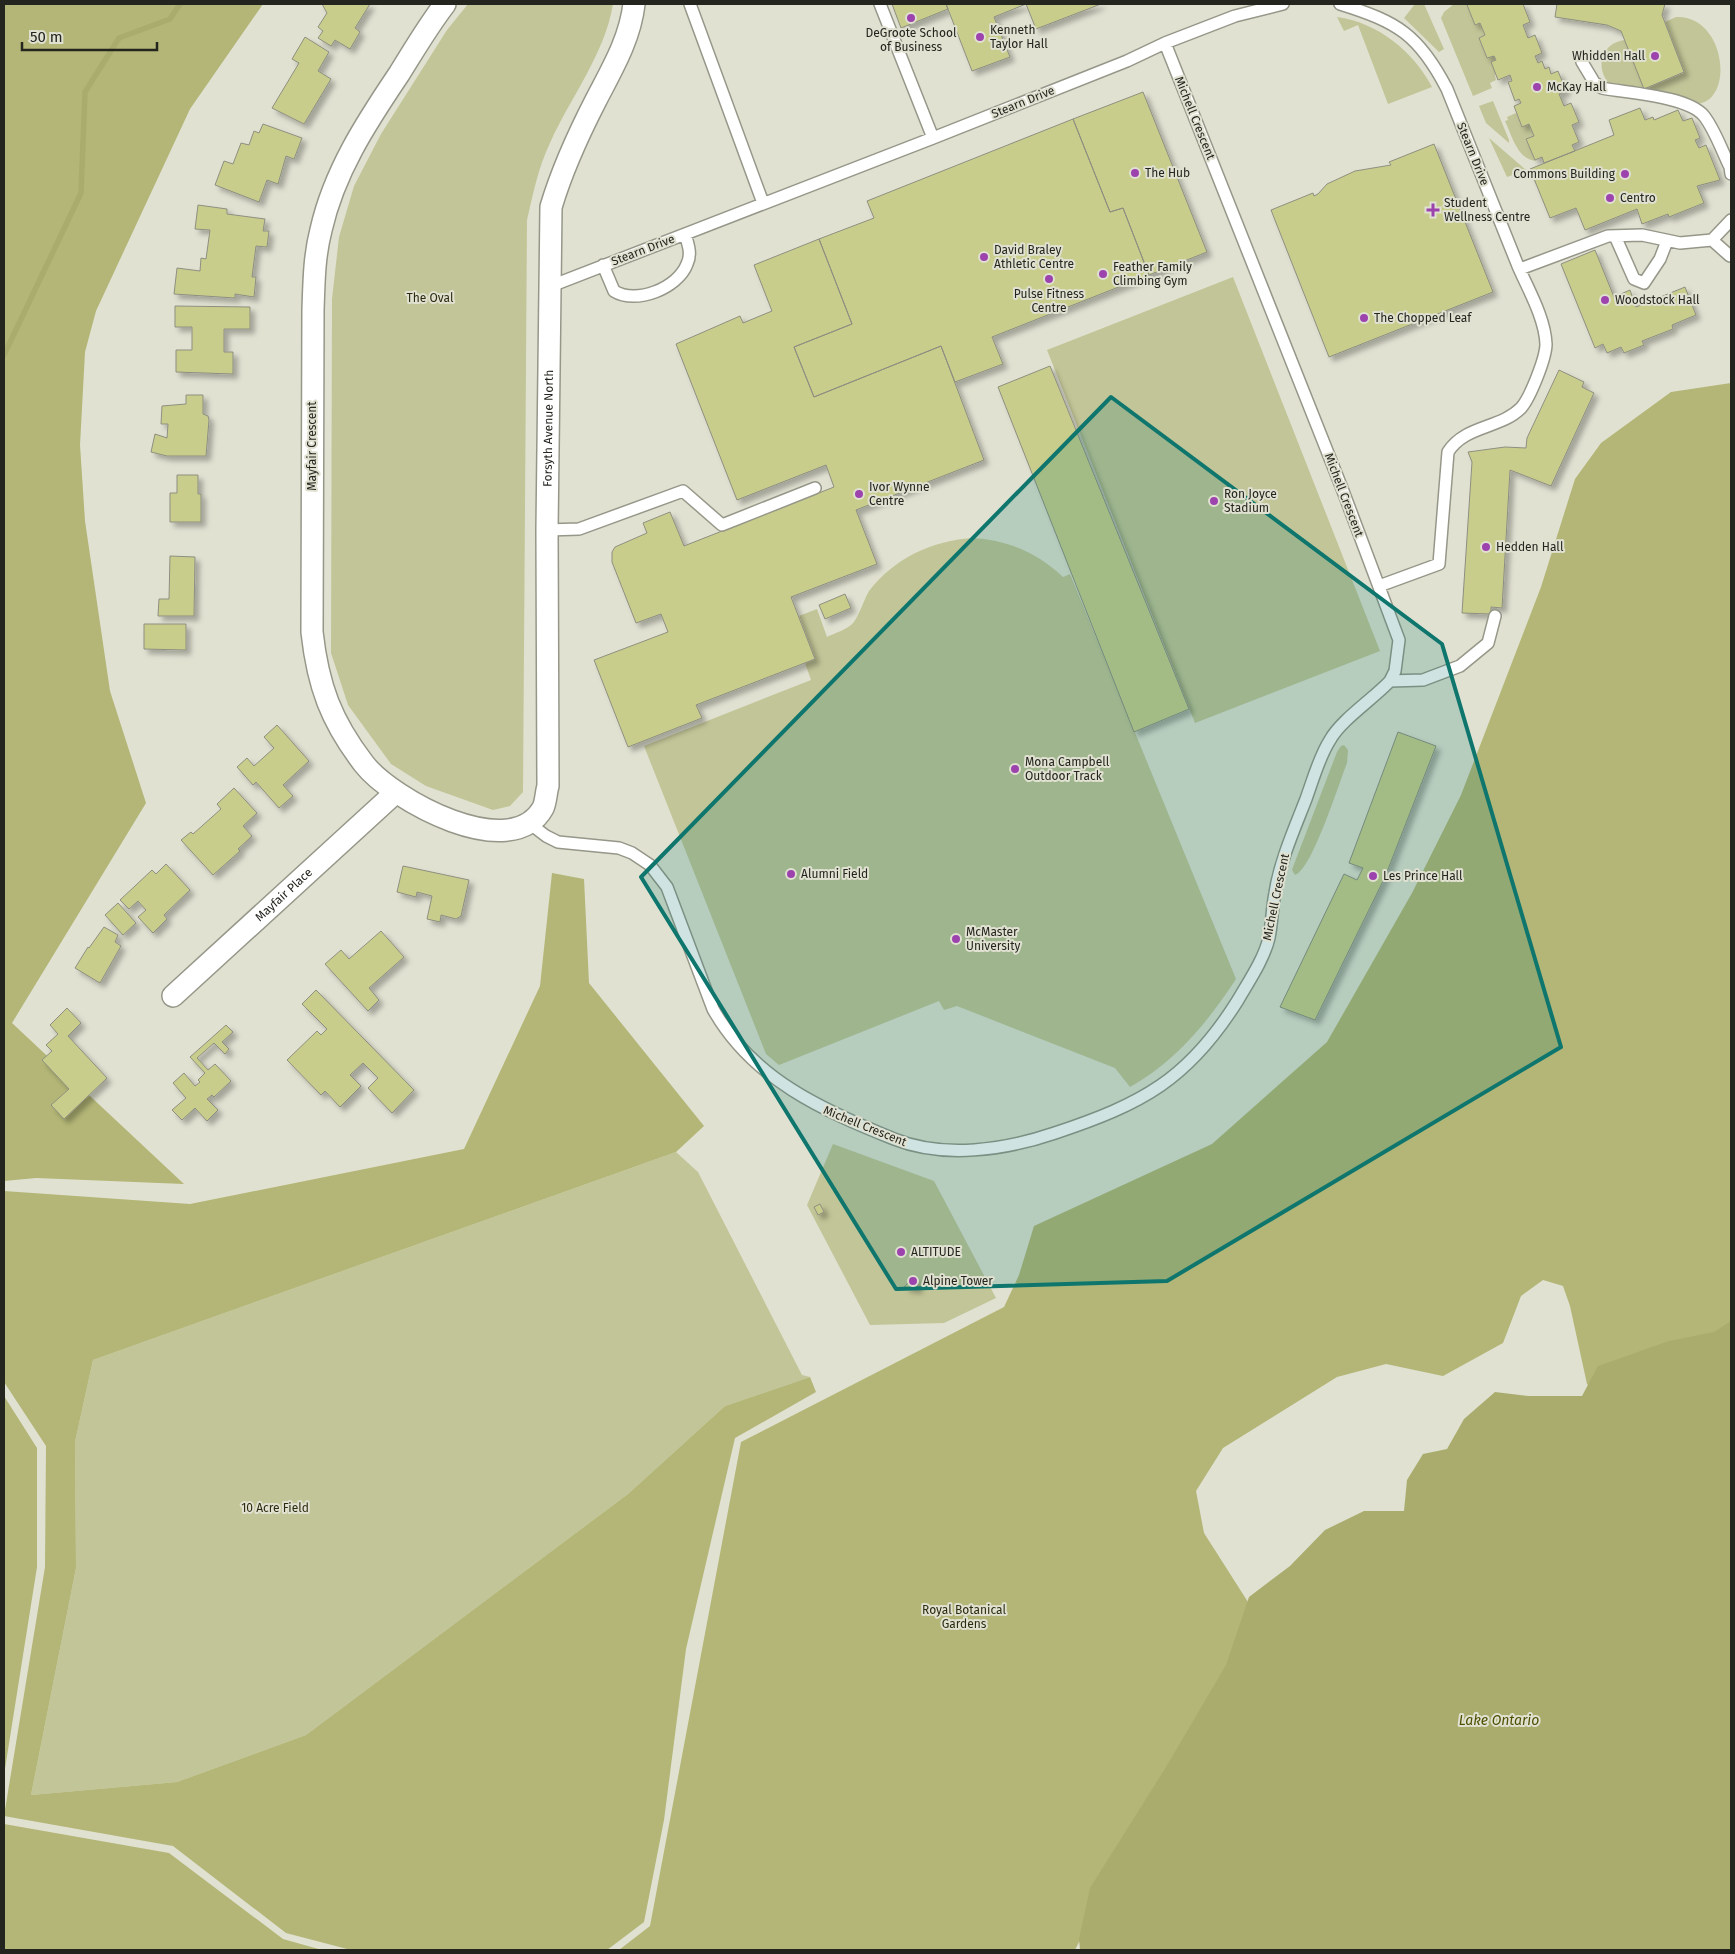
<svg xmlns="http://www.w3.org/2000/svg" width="1735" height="1954" font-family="'Fira Sans',sans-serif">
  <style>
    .green { fill: #c2c597 }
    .forest { fill: #b3b676 }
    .water { fill: #a9ac6d }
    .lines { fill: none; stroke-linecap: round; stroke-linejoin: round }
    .stream { stroke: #a9ac6d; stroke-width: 5.5 }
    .building { fill: #c9cd8c; stroke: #8e8f80; filter: url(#shadow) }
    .service-casing { stroke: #969789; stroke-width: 14 }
    .minor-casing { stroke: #969789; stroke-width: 24 }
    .service { stroke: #fff; stroke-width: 11 }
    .minor { stroke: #fff; stroke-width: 21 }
    .marked { fill: #0f766e; fill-opacity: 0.2; stroke: #0f766e; stroke-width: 4; stroke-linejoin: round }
    .poi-dot { fill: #9d43ae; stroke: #e0e1d1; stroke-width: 2 }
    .labels { text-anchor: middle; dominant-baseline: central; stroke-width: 4; stroke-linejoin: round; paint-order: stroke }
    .poi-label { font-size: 12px; fill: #24251f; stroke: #e0e1d1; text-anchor: start }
    .street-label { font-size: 12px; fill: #24251f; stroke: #e0e1d1 }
    .park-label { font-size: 12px; fill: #2b2c0f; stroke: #e0e1d1 }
    .water-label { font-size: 14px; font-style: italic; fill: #4e4f00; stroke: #e0e1d1 }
  </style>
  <defs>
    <filter id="shadow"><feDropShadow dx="4.5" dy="4.5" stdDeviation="2.5" flood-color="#0004"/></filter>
  </defs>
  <rect width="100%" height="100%" fill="#e0e1d1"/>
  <path class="green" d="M468,4H613C605,54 570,98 550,143C538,168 533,194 527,220L523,792L510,806L493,810L426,786L391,764L348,705L331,653L332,299L339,237L354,186L381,134L447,30Z
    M1415,4H1424L1444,49L1439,52L1404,18Z
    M1454,4H1470L1467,5L1475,25L1480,23L1485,35L1479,38L1487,58L1494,56C1498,65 1493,71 1496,80L1490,83L1492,88L1473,96L1441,18L1444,12Z
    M1337,17C1377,22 1414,52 1432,87L1388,104L1358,25L1344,31Z
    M1676,17C1726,15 1735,101 1697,104L1613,87C1594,72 1599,43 1625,40L1644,88L1684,73L1665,22Z
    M1493,101L1509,140V143L1486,123L1479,106Z
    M1516,113L1522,127L1529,124L1534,136L1526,139L1535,160L1537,161C1518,161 1512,136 1505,121L1508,120L1507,117Z
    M1489,138L1526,170L1507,177Z
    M1233,277L1380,651L1195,723L1047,350Z
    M972,538C1007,540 1037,552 1063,577L1070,574L1236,979C1208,1022 1175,1062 1130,1087L1115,1068L957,1006L944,1010L939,1001L779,1065L766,1054L644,746L811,680L805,663L815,659L799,616L817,609L827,637C835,633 845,630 851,625C858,620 864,599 869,591C895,558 931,541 972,538Z
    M1344,745L1348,750L1347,763C1339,783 1312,870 1295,875L1292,870L1293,867L1337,752L1341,746Z
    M833,1144L934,1181L996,1298L944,1323L870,1325L807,1205Z
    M676,1152L698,1172L802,1375L810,1377L725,1406L628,1494L306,1735L177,1782L31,1795L76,1568L75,1442L93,1360Z"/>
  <path class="forest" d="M4,4H263L190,109L96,311L85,352L80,445L85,521L110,691L146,803L12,1023L184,1184L36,1178L4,1181Z
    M1731,383V1341L1599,1396L1587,1384L1570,1306L1563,1286L1543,1280L1521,1296L1503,1343L1443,1376L1386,1364L1337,1377L1223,1448L1196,1491L1204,1533L1262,1624L1093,1914L1075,1950H619L650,1926L741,1442L1004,1307L1019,1275L1034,1226L1212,1144L1327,1042L1412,893L1461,795L1541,587L1575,479L1601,443L1671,392Z
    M552,873L584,879L589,983L704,1126L676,1152L93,1360L75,1442L76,1568L31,1795L177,1782L306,1735L628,1494L725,1406L810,1377L816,1392L735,1438L686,1649L664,1820L644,1922L607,1950H351L286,1933L173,1846L4,1816L45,1567L46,1446L4,1382V1191L190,1204L464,1149L540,986Z
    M4,1396L37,1448V1567L4,1775Z
    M4,1824L169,1853L283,1939L322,1950H4Z"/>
  <path class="water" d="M1731,1321V1950H1080L1079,1939L1090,1888L1166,1767L1226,1665L1249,1597L1290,1566L1325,1530L1364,1511H1404L1407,1480L1423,1454L1447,1449L1464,1419L1495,1392L1528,1396H1582L1598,1366L1669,1341L1714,1332Z"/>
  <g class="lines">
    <path class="stream" d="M4,355L81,193L85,92L119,38L170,19L180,4"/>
  </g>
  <path class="building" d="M322,4H370L355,28L360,32L350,49L335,40L331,46L318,38L323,31L318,27L327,13Z
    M892,4H946L948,9L901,28Z
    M946,4H1026L994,17L1010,57L972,71Z
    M1026,4H1101L1036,29Z
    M1470,4H1523L1530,22L1523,25L1528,38L1535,35L1542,53L1535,56L1538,63L1542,61L1545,69L1549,67L1551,74L1558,71L1566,91L1559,94L1564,106L1571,103L1579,122L1572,125L1579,142L1572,145L1575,151L1544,163L1542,157L1535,160L1526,139L1534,136L1529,124L1522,127L1514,106L1521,103L1519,99L1515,101L1508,82L1512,81L1510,75L1498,80L1491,62L1496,60L1494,56L1487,58L1479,38L1485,35L1480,23L1475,25L1467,5Z
    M1557,4H1665L1662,15L1684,72L1644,89L1621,31L1607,25L1555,17Z
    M305,37L329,52L318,71L331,79L304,124L272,108L299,63L292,59Z
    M1143,92L1207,252L1149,275L1123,208L1110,212L1073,119Z
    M1640,108L1645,120L1653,117L1654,120L1678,110L1683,121L1692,118L1700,138L1695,140L1699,148L1706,145L1720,180L1697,186L1704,203L1669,217L1668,214L1642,224L1637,209L1585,230L1576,208L1550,218L1530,169L1614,135L1609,120Z
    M1073,119L1110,212L1123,208L1149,275L992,337L1003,364L955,382L941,346L814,397L794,347L852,324L819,239L874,218L867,201Z
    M263,124L302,138L294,159L286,156L278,184L267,180L259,202L215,185L224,161L233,164L241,143L249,145L254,131L259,133Z
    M1434,144L1493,292L1329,357L1271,210L1313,193L1314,196L1318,194L1327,184L1355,171L1391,165L1389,162Z
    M198,205L227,209V214L265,219L263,231H269L267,247L256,246L252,277H256L254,297L235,294V298L174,294L177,268L200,271L201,258L206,259L210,230L195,229Z
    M819,239L852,324L794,347L814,397L941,346L984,460L856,510L877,564L791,597L815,659L696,705L702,718L628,747L594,660L668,632L661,614L636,623L612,562V552L615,547L647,533L643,523L670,512L684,546L834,487L826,465L737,500L676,344L740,316L743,323L772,311L754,265Z
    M1595,250L1614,297L1630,290L1636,307L1685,287L1696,315L1672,325L1673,329L1642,341L1644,345L1624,353L1621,347L1607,353L1603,344L1595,348L1561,264Z
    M175,306L250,307V329H224V352H233V374L176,372V350H192V327H175Z
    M1050,366L1189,709L1134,732L998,387Z
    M1559,370L1584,382L1582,387L1594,393L1551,486L1510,470L1502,608L1491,607V614L1462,613L1472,462L1468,452L1505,447L1526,448L1527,438Z
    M186,395H203V414L208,416L209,420L206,456H167L151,452L155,434L167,438L168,424H161L162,406L186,404Z
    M177,475H198V494H201V522H170V493H177Z
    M170,556L195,557L194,616H158L159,599H169Z
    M845,594L851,608L825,619L819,605Z
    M144,624H186V650L144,649Z
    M277,725L309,761L283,785L293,796L279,808L256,782L253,785L237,767L247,758L254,766L274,748L264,737Z
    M1398,732L1436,746L1385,877L1315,1020L1280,1007L1344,874L1357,880L1363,868L1349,863Z
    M234,788L257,813L243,826L252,836L238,849L240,851L213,875L181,840L191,832L193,834L221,809L217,804Z
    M166,864L190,890L164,915L167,919L153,933L138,917L146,910L138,901L129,909L120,900L152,870L156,874Z
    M403,866L469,880L461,916L456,919L441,915L440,922L427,919L432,896L417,892L416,897L397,892Z
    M118,903L136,923L123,935L105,915Z
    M104,927L118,935L115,942L121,946L100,983L75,968L88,947L89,948Z
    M381,931L404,957L369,988L379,1000L368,1011L325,964L341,950L349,959Z
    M316,990L414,1090L392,1113L368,1088L378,1078L363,1063L350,1075L361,1086L340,1107L325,1091L321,1095L287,1060L317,1031L321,1035L327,1029L302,1004Z
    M67,1008L81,1023L68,1036L107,1078L64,1119L51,1105L69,1089L42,1060L52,1051L46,1045L58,1034L50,1025Z
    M226,1025L233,1032L222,1042L229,1049L225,1054L214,1043L197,1058L208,1070L215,1064L231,1081L214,1097L212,1095L207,1099L218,1110L207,1121L195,1108L182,1120L172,1110L186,1098L173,1083L184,1073L195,1086L200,1082L198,1080L205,1073L190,1057Z
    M820,1204L824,1212L818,1215L814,1207Z
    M915,1276L918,1289L904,1287Z"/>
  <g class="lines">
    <defs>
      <path id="service" d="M690,4L763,203
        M880,4L933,138
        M1340,4C1398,22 1419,35 1447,89C1471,148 1494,207 1518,266C1528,289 1545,318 1546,344C1546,358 1530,398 1521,408C1500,429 1465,425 1448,452L1439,564L1379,586
        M1582,62L1594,82L1602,88C1627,93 1688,96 1704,116C1715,130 1722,151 1730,167L1731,174
        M1615,236L1634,279L1644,283L1660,259L1667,241
        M1712,240L1731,220
        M603,265L614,291C636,305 678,288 687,264C692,254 688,244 685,234
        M1520,269L1608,236L1642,235L1680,243L1712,240L1730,256
        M551,286L933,138L1127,61L1165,43L1235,16L1283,4
        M547,530L579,529L683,491L722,525L815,488
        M1390,681L1423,680L1460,666L1488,643L1495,616
        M529,823L546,836L558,842L619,848L632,853L650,865L667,887L713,1009C752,1079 824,1111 894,1139C944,1159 1005,1150 1055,1133C1142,1104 1188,1080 1238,1000C1249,981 1264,959 1269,938C1272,923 1272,908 1275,893C1280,861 1294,830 1306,799C1313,780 1319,757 1330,740C1341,720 1373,699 1390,681L1395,671L1399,640L1343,491L1165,43"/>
      <g id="minor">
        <path id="s1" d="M445,4C428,26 414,50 399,74C366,123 334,172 321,230C314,257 314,283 313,310L312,632C318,686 331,721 364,764C392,800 511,865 543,808C546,802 546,792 548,786L547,530L551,207C562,170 578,135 596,100C612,69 630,39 634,4"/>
        <path id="s2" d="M173,996L395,793"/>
      </g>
    </defs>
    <use href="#service" class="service-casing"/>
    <use href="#minor" class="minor-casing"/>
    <use href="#service" class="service"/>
    <use href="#minor" class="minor"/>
  </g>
  <path class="marked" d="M1111,397L1442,644L1561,1047L1167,1281L896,1289L641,877Z"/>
  <g class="poi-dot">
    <circle cx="911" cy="18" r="5"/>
    <circle cx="980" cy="37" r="5"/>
    <circle cx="1655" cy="56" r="5"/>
    <circle cx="1537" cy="87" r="5"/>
    <circle cx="1135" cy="173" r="5"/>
    <circle cx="1625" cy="174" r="5"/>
    <circle cx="1610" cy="198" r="5"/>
    <path d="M1430.5 202.5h5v5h5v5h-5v5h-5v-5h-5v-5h5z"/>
    <circle cx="984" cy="257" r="5"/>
    <circle cx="1103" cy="274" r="5"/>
    <circle cx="1049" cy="279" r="5"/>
    <circle cx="1605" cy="300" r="5"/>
    <circle cx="1364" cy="318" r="5"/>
    <circle cx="859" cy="494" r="5"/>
    <circle cx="1214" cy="501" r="5"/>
    <circle cx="1486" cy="547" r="5"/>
    <circle cx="1015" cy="769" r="5"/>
    <circle cx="791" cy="874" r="5"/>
    <circle cx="1373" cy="876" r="5"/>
    <circle cx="956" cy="939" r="5"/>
    <circle cx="901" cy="1252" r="5"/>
    <circle cx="913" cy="1281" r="5"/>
  </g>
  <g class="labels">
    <g class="poi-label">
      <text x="990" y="30">Kenneth<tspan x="990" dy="14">Taylor Hall</tspan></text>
      <text x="911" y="33" text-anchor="middle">DeGroote School<tspan x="911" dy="14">of Business</tspan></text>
      <text x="1645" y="56" text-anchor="end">Whidden Hall</text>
      <text x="1547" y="87">McKay Hall</text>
      <text x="1145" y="173">The Hub</text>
      <text x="1615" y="174" text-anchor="end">Commons Building</text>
      <text x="1620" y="198">Centro</text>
      <text x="1444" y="203">Student<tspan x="1444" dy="14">Wellness Centre</tspan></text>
      <text x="994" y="250">David Braley<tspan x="994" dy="14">Athletic Centre</tspan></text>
      <text x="1113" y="267">Feather Family<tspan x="1113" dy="14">Climbing Gym</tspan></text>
      <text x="1049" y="294" text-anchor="middle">Pulse Fitness<tspan x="1049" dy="14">Centre</tspan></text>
      <text x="1615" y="300">Woodstock Hall</text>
      <text x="1374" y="318">The Chopped Leaf</text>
      <text x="869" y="487">Ivor Wynne<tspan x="869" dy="14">Centre</tspan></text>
      <text x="1224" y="494">Ron Joyce<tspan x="1224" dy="14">Stadium</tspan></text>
      <text x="1496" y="547">Hedden Hall</text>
      <text x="1025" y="762">Mona Campbell<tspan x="1025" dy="14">Outdoor Track</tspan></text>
      <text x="801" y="874">Alumni Field</text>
      <text x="1383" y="876">Les Prince Hall</text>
      <text x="966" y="932">McMaster<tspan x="966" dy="14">University</tspan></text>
      <text x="911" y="1252">ALTITUDE</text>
      <text x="923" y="1281">Alpine Tower</text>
    </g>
    <g class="street-label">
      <text transform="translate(1023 102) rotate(-22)">Stearn Drive</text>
      <text transform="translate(1195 118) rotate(68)">Michell Crescent</text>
      <text transform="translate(1473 154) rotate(68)">Stearn Drive</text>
      <text transform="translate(643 250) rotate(-21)">Stearn Drive</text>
      <text stroke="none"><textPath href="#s1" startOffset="1392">Forsyth Avenue North</textPath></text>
      <text transform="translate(312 446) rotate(-90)">Mayfair Crescent</text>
      <text transform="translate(1344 495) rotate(69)">Michell Crescent</text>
      <text stroke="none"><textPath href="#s2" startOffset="150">Mayfair Place</textPath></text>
      <text transform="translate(1276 897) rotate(-78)">Michell Crescent</text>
      <text transform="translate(865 1126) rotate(22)">Michell Crescent</text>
    </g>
    <g class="park-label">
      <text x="430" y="298">The Oval</text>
      <text x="275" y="1508">10 Acre Field</text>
      <text x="964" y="1610">Royal Botanical<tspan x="964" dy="14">Gardens</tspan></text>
    </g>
    <g class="water-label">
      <text x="1499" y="1720">Lake Ontario</text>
    </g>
  </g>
  <rect width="1735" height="1954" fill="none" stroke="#24251f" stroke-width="10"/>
  <path d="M22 42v8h135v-8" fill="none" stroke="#24251f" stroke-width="2.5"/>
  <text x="30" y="42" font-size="15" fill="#24251f" stroke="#e0e1d1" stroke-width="4" paint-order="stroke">50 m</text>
</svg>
